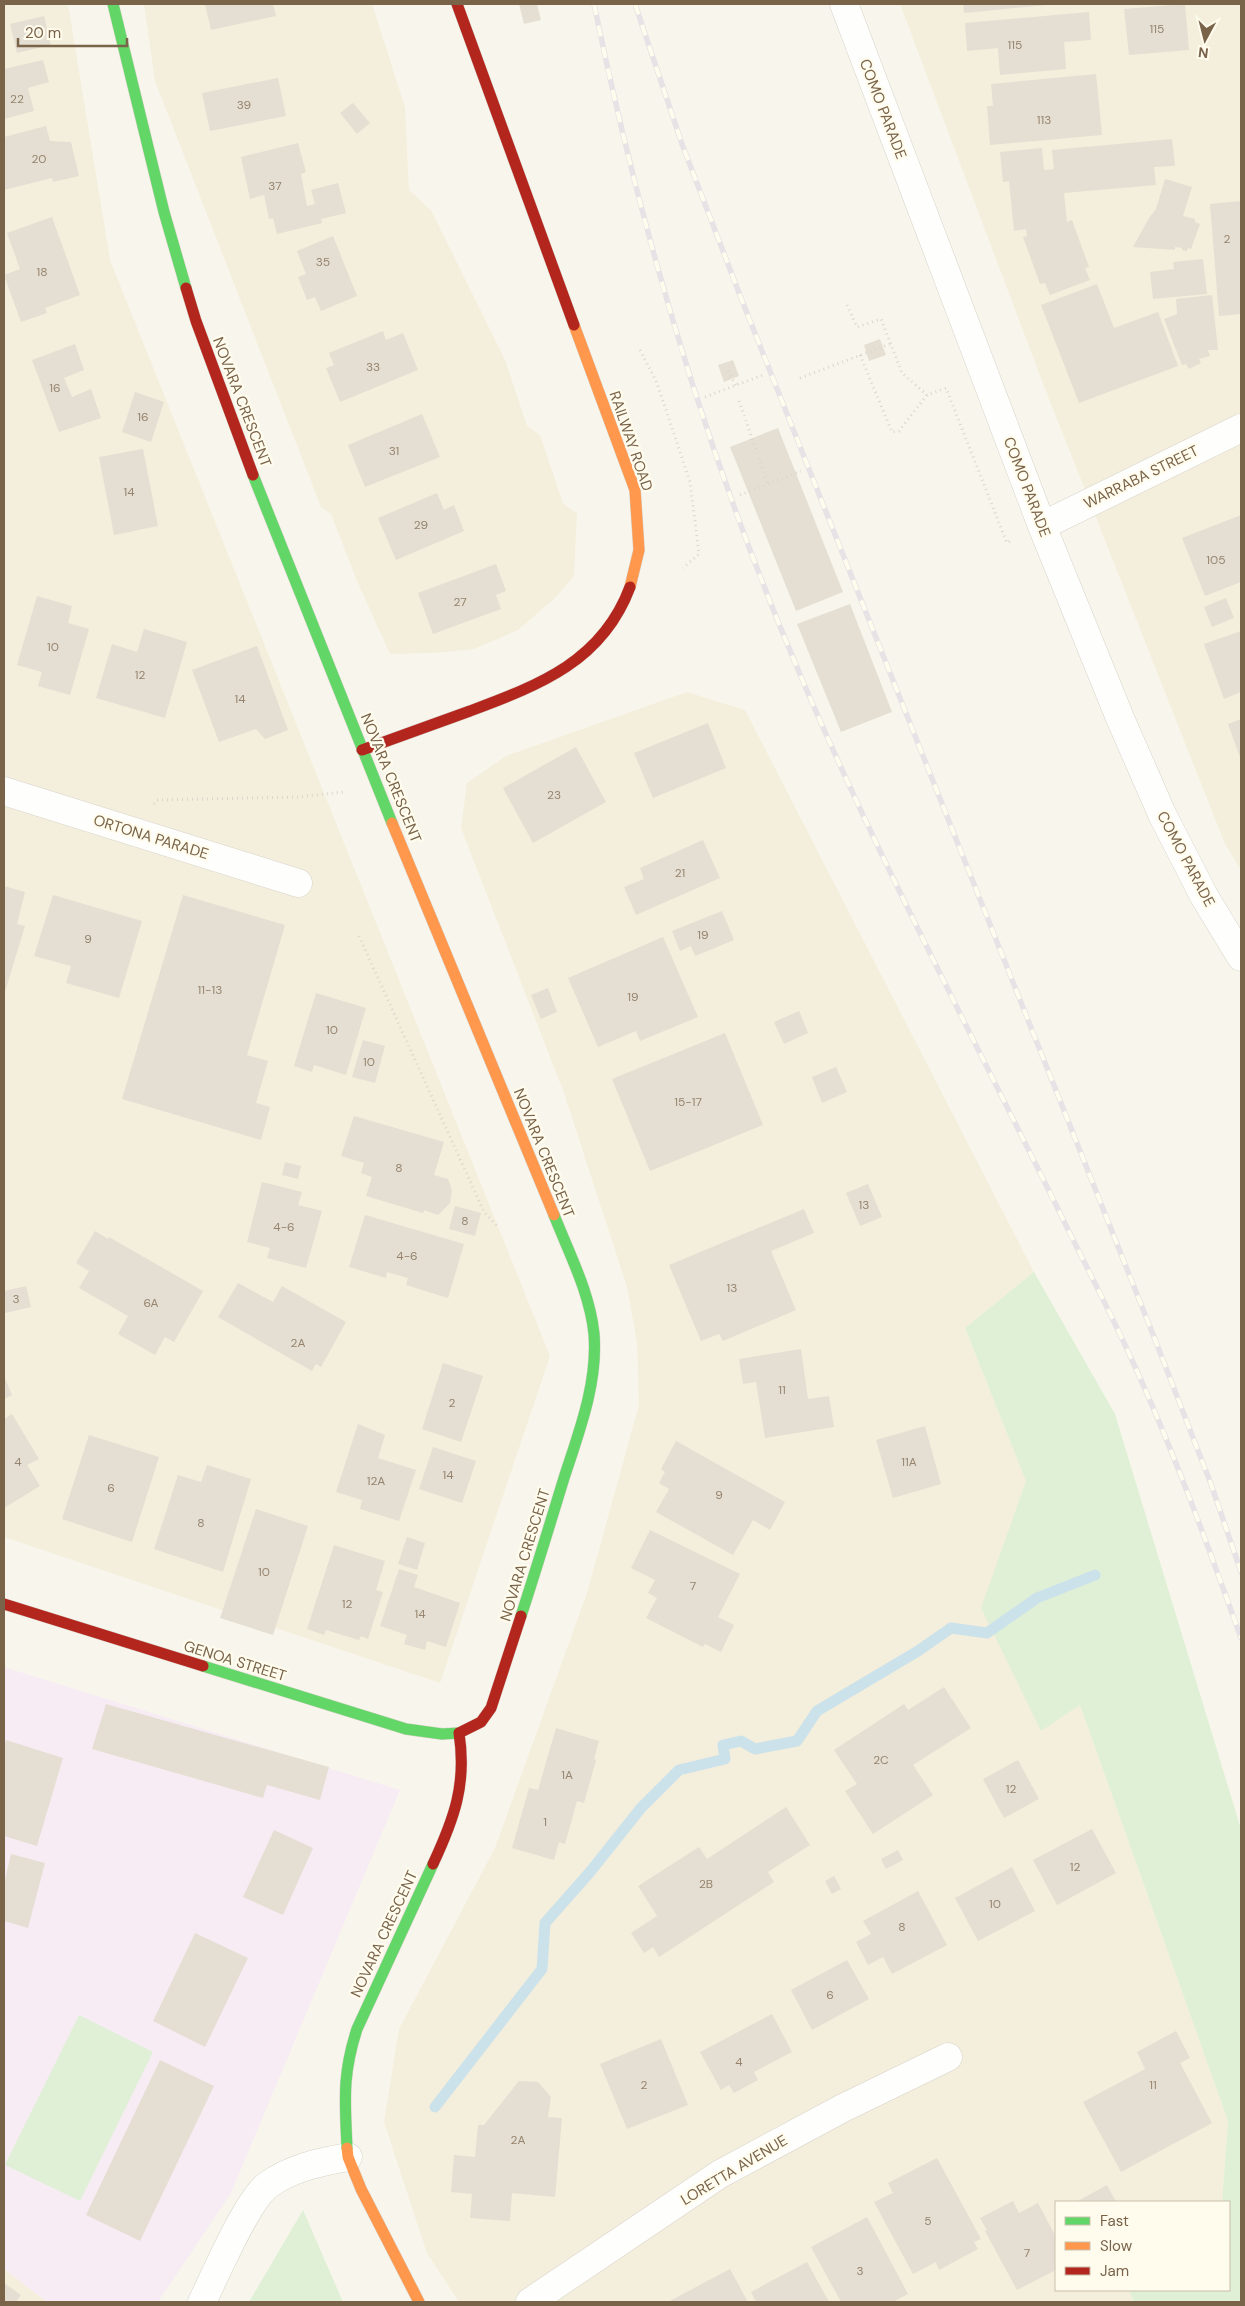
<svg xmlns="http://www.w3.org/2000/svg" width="1245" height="2306" font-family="'DM Sans',sans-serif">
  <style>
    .residential { fill: #f4eedc }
    .education { fill: #f7ecf4 }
    .green { fill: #e0f0d6 }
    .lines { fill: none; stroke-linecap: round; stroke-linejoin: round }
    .stream { stroke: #cce2ea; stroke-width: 11 }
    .building { fill: #e5dfd3 }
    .street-casing { stroke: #d7d3ca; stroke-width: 29 }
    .fast-casing { stroke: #d8d3ca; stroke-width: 12 }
    .slow-casing { stroke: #d8d3ca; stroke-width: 12 }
    .jam-casing { stroke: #d8d3ca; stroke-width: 12 }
    .path { stroke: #dbd6cd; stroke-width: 3; stroke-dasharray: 1 4; stroke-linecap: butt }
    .street { stroke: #fefefc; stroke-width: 28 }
    .fast { stroke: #63d668; stroke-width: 11 }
    .slow { stroke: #ff974d; stroke-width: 11 }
    .jam { stroke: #b3261e; stroke-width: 11 }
    .rail-casing { stroke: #e6e2e5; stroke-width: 5.5 }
    .rail { stroke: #fffcee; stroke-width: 4; stroke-dasharray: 11; stroke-linecap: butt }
    .labels { text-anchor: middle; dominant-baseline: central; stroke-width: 4.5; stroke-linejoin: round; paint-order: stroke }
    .number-label { font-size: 12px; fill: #96846e }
    .street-label { font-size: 15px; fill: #796349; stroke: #fffcee }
  </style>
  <rect width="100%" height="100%" fill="#f8f6ec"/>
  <path class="residential" d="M4,4H68L110,260L550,1356L440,1683L4,1537Z
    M144,4H372L405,107L409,190L431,210L505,360L527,426L540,435L563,503L577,514L574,576L554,599L518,630L474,649L434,653L390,654L357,581L331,514L321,507L155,81Z
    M900,4H1241V870L1225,844L1042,381Z
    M687,692L745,710L1034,1272L965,1328L1026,1481L982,1608L1041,1730L1080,1705L1228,2121L1222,2202H1056V2290H1129L1134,2302H459L427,2253L384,2122L399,2029L495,1848L587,1593L639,1405L637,1343L627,1287L564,1093L461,828L467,783L506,756Z
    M4,2269L47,2302H4Z"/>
  <path class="education" d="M4,1667L400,1790L231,2193L158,2302H47L4,2269Z"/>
  <path class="green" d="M1034,1272L1115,1414L1241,1829V2302H1134L1129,2290H1229V2202H1222L1228,2121L1080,1705L1041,1731L981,1608L1026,1481L965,1328Z
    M79,2015L153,2052L80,2201L5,2165Z
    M303,2210L343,2302H249Z"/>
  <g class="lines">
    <path class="stream" d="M435,2107L542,1969L545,1923L590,1872L641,1808L679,1770L725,1759L723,1745L741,1741L755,1749L797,1741L817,1711L918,1651L951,1628L987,1633L1037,1598L1095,1575"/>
  </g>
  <path class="building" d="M205,4H273L276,16L211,30Z
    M519,4H537L541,20L524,24Z
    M963,4H1047V5L964,13Z
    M1185,4L1189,50L1129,55L1124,9Z
    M1089,12L1091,40L1064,42L1066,69L1000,75L998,48L967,51L965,23Z
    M44,16L51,45L17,53L10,24Z
    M43,60L49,82L28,88L34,111L4,119V69Z
    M1096,74L1102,135L990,145L987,106H993L991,84Z
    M278,78L286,116L210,131L202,93Z
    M353,103L370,123L357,134L340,113Z
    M46,126L50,141L71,142L79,176L53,182L52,178L4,190V137Z
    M1172,139L1175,166L1154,167L1156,185L1064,193L1067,222L1072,220L1089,267L1085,268L1090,280L1050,295L1045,283L1040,284L1023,237L1027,236L1026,229L1014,231L1009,181L1003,182L1000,152L1042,148L1044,170L1054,169L1052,150Z
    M298,143L306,172L301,174L307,206L315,204L311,190L338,183L346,213L321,219L322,223L277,234L273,218L269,219L264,195L250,199L241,157Z
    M1165,179L1192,187L1183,216L1195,219V222L1200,224L1191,249L1188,248L1187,251L1182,250V248L1175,247V250L1133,247L1149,218L1156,209Z
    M1241,201V314L1219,316L1210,204Z
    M52,217L80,295L45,308L47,313L21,322L4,275L20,269L7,233Z
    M333,236L357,296L321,311L315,297L307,300L298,277L306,274L297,251Z
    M1203,259L1207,294L1153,299L1150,272L1174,269L1173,262Z
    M1097,284L1114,328L1158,312L1178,366L1079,403L1041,305Z
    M1212,295L1218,350H1208L1210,356L1199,359L1201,363L1189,369L1186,364L1182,365L1164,319L1177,314L1176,299Z
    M383,331L386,340L403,333L418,370L340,402L326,368L334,365L329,353Z
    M880,339L886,355L869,361L864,345Z
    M75,344L84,370L64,378L72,397L91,389L101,418L59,432L32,360Z
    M733,360L739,376L724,382L718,365Z
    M135,392L164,402L151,442L122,432Z
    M422,414L440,457L365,487L348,445Z
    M778,428L843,592L796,611L730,447Z
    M143,449L158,526L114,535L99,457Z
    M437,493L444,510L454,505L464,531L396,560L378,518Z
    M1241,515V582L1205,596L1182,538Z
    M496,564L506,591L496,595L501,609L433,634L418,593Z
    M37,596L72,606L68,623L89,629L70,695L38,686L42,672L17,665Z
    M1226,598L1234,618L1212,627L1204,607Z
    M850,604L892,712L841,732L797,624Z
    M144,629L187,642L165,718L96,698L112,644L137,652Z
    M1241,631V692L1224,699L1204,644Z
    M257,646L288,730L265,739L256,729L219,742L192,670Z
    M1241,719V760L1228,724Z
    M708,723L726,768L653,798L634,753Z
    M576,747L606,802L533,843L503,788Z
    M703,840L720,878L636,915L624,887L644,879L640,868Z
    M4,886L25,892L17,924L25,926L4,995Z
    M53,895L142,921L119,998L66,983L71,966L34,956Z
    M183,895L285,925L247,1055L268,1061L256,1103L270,1107L261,1140L122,1099Z
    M722,911L734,940L695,956L691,946L680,951L672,931Z
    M663,937L698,1017L640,1041L636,1031L598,1047L568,978Z
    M548,988L557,1012L541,1019L531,995Z
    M316,993L366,1008L346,1075L314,1065L312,1072L294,1066Z
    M799,1011L808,1033L784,1044L774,1022Z
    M725,1033L763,1125L650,1171L612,1079Z
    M363,1040L385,1046L375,1083L352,1077Z
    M836,1067L847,1092L822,1103L812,1077Z
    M354,1116L444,1142L434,1175L448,1179L452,1190L450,1203L438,1215L424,1210L423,1213L366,1196L372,1177L361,1173L364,1163L341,1156Z
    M285,1162L301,1166L298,1179L282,1175Z
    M262,1182L302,1192L298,1205L322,1211L306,1268L267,1258L270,1248L247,1242Z
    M868,1184L882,1217L860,1226L846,1193Z
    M455,1206L481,1213L475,1236L449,1229Z
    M804,1209L814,1233L771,1251L796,1310L723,1341L719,1334L701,1341L669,1265Z
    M365,1215L464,1244L448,1298L406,1285L408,1278L387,1272L386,1278L349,1267Z
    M95,1231L108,1239L109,1237L203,1291L174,1342L165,1337L155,1355L118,1334L128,1316L79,1288L89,1271L76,1263Z
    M238,1283L273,1302L282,1286L346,1322L321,1367L316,1364L312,1371L218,1317Z
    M26,1286L31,1307L5,1313L4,1291Z
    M801,1349L808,1399L829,1396L834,1427L765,1438L756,1382L743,1384L739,1359Z
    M443,1363L483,1376L461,1442L422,1429Z
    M4,1376L12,1395L4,1399Z
    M12,1414L39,1459L27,1465L40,1486L4,1508V1419Z
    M358,1424L385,1435L378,1458L416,1470L399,1521L360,1509L362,1500L336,1492Z
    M925,1426L941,1484L893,1498L876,1440Z
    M89,1435L159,1457L132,1542L62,1519Z
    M676,1441L785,1502L770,1530L753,1520L733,1555L656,1512L669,1489L659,1483L665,1472L661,1469Z
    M433,1447L476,1461L462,1503L419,1489Z
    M207,1465L251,1479L223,1572L154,1549L178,1475L201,1482Z
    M256,1509L308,1526L273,1635L220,1618Z
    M650,1530L740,1574L718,1617L734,1625L721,1652L705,1644L703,1647L646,1618L657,1598L648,1593L655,1580L631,1568Z
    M407,1537L425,1543L417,1570L398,1564Z
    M334,1545L385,1561L376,1590L383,1592L368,1639L361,1636L359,1640L326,1630L324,1635L307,1629Z
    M399,1569L418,1575L414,1587L460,1603L446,1647L427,1641L425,1650L404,1644L407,1635L380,1626Z
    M944,1687L971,1728L913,1765L933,1795L873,1834L845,1791L857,1784L834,1750L904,1704L908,1710Z
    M106,1704L329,1767L320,1800L267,1785L263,1798L92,1749Z
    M556,1728L599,1741L594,1759L596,1760L584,1803L577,1801L565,1844L559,1842L554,1860L512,1848L529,1788L538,1790Z
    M6,1740L63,1758L37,1846L4,1836V1748Z
    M1018,1760L1039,1799L1004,1818L983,1779Z
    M786,1807L810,1845L768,1872L774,1882L659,1957L653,1947L644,1953L631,1933L657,1916L638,1886L699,1847L707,1859Z
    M1092,1829L1116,1873L1057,1905L1033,1860Z
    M274,1830L313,1848L283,1915L243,1897Z
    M898,1850L903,1860L886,1869L881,1859Z
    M11,1854L45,1863L28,1928L4,1921V1884Z
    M1012,1867L1035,1911L978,1941L955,1898Z
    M834,1876L841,1889L832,1894L825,1881Z
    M918,1891L947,1945L892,1974L883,1957L868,1965L856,1942L871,1934L863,1921Z
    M195,1933L248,1958L205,2047L153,2021Z
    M847,1960L869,1999L812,2030L791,1990Z
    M772,2014L792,2052L754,2072L758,2080L734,2093L729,2085L721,2090L700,2052Z
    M1176,2031L1190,2058L1180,2063L1212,2123L1121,2172L1083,2102L1145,2069L1137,2052Z
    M661,2039L688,2105L627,2129L600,2064Z
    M160,2060L214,2086L140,2241L86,2215Z
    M519,2081L538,2082L551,2097L548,2117L562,2118L555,2197L512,2193L510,2221L470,2218L472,2194L451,2192L454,2155L475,2157L478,2125H484Z
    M937,2158L981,2239L974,2242L978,2249L939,2270L936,2262L913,2274L874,2202L893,2193L888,2183Z
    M1107,2185L1116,2202H1076Z
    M1013,2201L1019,2213L1038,2203L1056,2237V2270L1017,2290L985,2231L987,2230L980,2218Z
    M867,2217L908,2294L893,2302H841L811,2247Z
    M807,2262L829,2302H756L751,2292Z
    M730,2269L748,2302H668Z
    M4,2283L21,2295L16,2302H4Z"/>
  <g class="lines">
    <defs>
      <path id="street" d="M844,4L1042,526L1120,718L1162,814L1204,896L1241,957
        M1042,526L1241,428
        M4,791L298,883
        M202,2302C215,2276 247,2200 268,2185C291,2168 320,2162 348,2157
        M530,2302L720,2174L843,2108L948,2057"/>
      <path id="fast" d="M113,4L164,212L186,288
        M253,475L392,823
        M521,1616C536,1570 550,1524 564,1478C579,1432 598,1383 594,1334C590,1293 569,1253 554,1215
        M203,1666L406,1729L442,1734L459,1733
        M347,2148C345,2101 342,2075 357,2029L433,1864"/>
      <path id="slow" d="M574,325L635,490L639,550L630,587
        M392,823L554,1215
        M347,2148L348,2157L361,2189L419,2302"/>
      <path id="jam" d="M457,4L574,325
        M186,288L196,321L253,475
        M362,750C398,737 434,724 470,711C539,685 602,662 630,587
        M4,1604L203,1666
        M433,1864C454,1819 467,1784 459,1733L481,1722L491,1708L521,1616"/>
    </defs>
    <use href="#street" class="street-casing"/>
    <use href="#fast" class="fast-casing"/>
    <use href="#slow" class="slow-casing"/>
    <use href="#jam" class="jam-casing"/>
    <path class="path" d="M847,305L857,327L881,319L902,373L927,395
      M640,350L657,383L690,482L699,554L683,568
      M860,355L892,432L899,431L927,395L946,388L1007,543L1012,540
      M728,371L736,385
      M800,378L890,344
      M705,397L763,375
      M739,401L768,484
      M740,495L801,471
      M154,804L157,800L297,797L343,792
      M359,936L484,1212L498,1227"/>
    <use href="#street" class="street"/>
    <use href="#fast" class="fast"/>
    <use href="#slow" class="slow"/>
    <use href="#jam" class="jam"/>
    <defs>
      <path id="rail" d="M594,4C641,233 707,456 799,672C876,854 969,1029 1057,1207C1081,1257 1108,1307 1131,1358C1173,1449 1207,1543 1241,1638
        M635,4L682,144L741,298L1156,1342L1211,1484L1241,1572"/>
    </defs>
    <use href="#rail" class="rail-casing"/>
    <use href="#rail" class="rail"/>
  </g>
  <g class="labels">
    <g class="number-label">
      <text x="1157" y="29">115</text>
      <text x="1015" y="45">115</text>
      <text x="17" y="99">22</text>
      <text x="244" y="105">39</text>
      <text x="1044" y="120">113</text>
      <text x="39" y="159">20</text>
      <text x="275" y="186">37</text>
      <text x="1227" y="239">2</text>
      <text x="323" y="262">35</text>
      <text x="42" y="272">18</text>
      <text x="373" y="367">33</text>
      <text x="55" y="388">16</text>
      <text x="143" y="417">16</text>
      <text x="394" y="451">31</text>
      <text x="129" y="492">14</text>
      <text x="421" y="525">29</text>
      <text x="1216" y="560">105</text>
      <text x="460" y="602">27</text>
      <text x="53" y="647">10</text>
      <text x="140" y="675">12</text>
      <text x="240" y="699">14</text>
      <text x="554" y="795">23</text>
      <text x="680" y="873">21</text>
      <text x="703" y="935">19</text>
      <text x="88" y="939">9</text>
      <text x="210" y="990">11-13</text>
      <text x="633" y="997">19</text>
      <text x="332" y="1030">10</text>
      <text x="369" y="1062">10</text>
      <text x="688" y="1102">15-17</text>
      <text x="399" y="1168">8</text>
      <text x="864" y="1205">13</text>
      <text x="465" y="1221">8</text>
      <text x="284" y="1227">4-6</text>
      <text x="407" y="1256">4-6</text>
      <text x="732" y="1288">13</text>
      <text x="16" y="1299">3</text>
      <text x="151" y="1303">6A</text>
      <text x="298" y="1343">2A</text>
      <text x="782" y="1390">11</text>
      <text x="452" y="1403">2</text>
      <text x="18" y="1462">4</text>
      <text x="909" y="1462">11A</text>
      <text x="448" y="1475">14</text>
      <text x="376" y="1481">12A</text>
      <text x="111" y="1488">6</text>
      <text x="719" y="1495">9</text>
      <text x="201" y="1523">8</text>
      <text x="264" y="1572">10</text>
      <text x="693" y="1586">7</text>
      <text x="347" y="1604">12</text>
      <text x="420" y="1614">14</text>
      <text x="881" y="1760">2C</text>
      <text x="567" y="1775">1A</text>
      <text x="1011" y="1789">12</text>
      <text x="545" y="1822">1</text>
      <text x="1075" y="1867">12</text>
      <text x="706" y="1884">2B</text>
      <text x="995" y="1904">10</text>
      <text x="902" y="1927">8</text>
      <text x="830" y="1995">6</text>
      <text x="739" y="2062">4</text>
      <text x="644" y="2085">2</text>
      <text x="1153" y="2085">11</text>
      <text x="518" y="2140">2A</text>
      <text x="928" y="2221">5</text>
      <text x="1027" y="2253">7</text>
      <text x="860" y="2271">3</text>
    </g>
    <g class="street-label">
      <text transform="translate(883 109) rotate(69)">COMO PARADE</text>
      <text transform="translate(242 402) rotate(69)">NOVARA CRESCENT</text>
      <text transform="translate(631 441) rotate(71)">RAILWAY ROAD</text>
      <text transform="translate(1141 477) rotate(-26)">WARRABA STREET</text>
      <text transform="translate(1027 487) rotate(69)">COMO PARADE</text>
      <text transform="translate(391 778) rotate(68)">NOVARA CRESCENT</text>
      <text transform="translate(151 837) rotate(17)">ORTONA PARADE</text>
      <text transform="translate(1186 859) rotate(62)">COMO PARADE</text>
      <text transform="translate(544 1153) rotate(68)">NOVARA CRESCENT</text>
      <text transform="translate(525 1555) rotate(-73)">NOVARA CRESCENT</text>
      <text transform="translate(235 1661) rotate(17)">GENOA STREET</text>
      <text transform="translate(384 1934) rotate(-65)">NOVARA CRESCENT</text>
      <text transform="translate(734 2170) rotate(-31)">LORETTA AVENUE</text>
    </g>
  </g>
  <rect width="1245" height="2306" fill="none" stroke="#796349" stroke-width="10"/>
  <rect x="1055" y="2201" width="175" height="90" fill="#fffcee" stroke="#c9bfac"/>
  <rect x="1065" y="2217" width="25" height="8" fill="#63d668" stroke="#c9bfac"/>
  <text x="1100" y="2226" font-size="15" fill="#796349">Fast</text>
  <rect x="1065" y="2242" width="25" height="8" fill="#ff974d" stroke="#c9bfac"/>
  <text x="1100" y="2251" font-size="15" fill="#796349">Slow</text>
  <rect x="1065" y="2267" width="25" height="8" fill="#b3261e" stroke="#c9bfac"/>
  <text x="1100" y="2276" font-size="15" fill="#796349">Jam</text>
  <g transform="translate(1205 40) rotate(187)" stroke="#fffcee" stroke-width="4" paint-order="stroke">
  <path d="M0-4L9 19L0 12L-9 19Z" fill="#796349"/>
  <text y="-8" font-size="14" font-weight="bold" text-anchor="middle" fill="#796349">N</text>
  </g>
  <path d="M18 38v8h109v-8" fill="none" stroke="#796349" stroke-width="2.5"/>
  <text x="25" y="38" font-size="15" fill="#796349" stroke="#fffcee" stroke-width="4" paint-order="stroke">20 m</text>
</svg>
